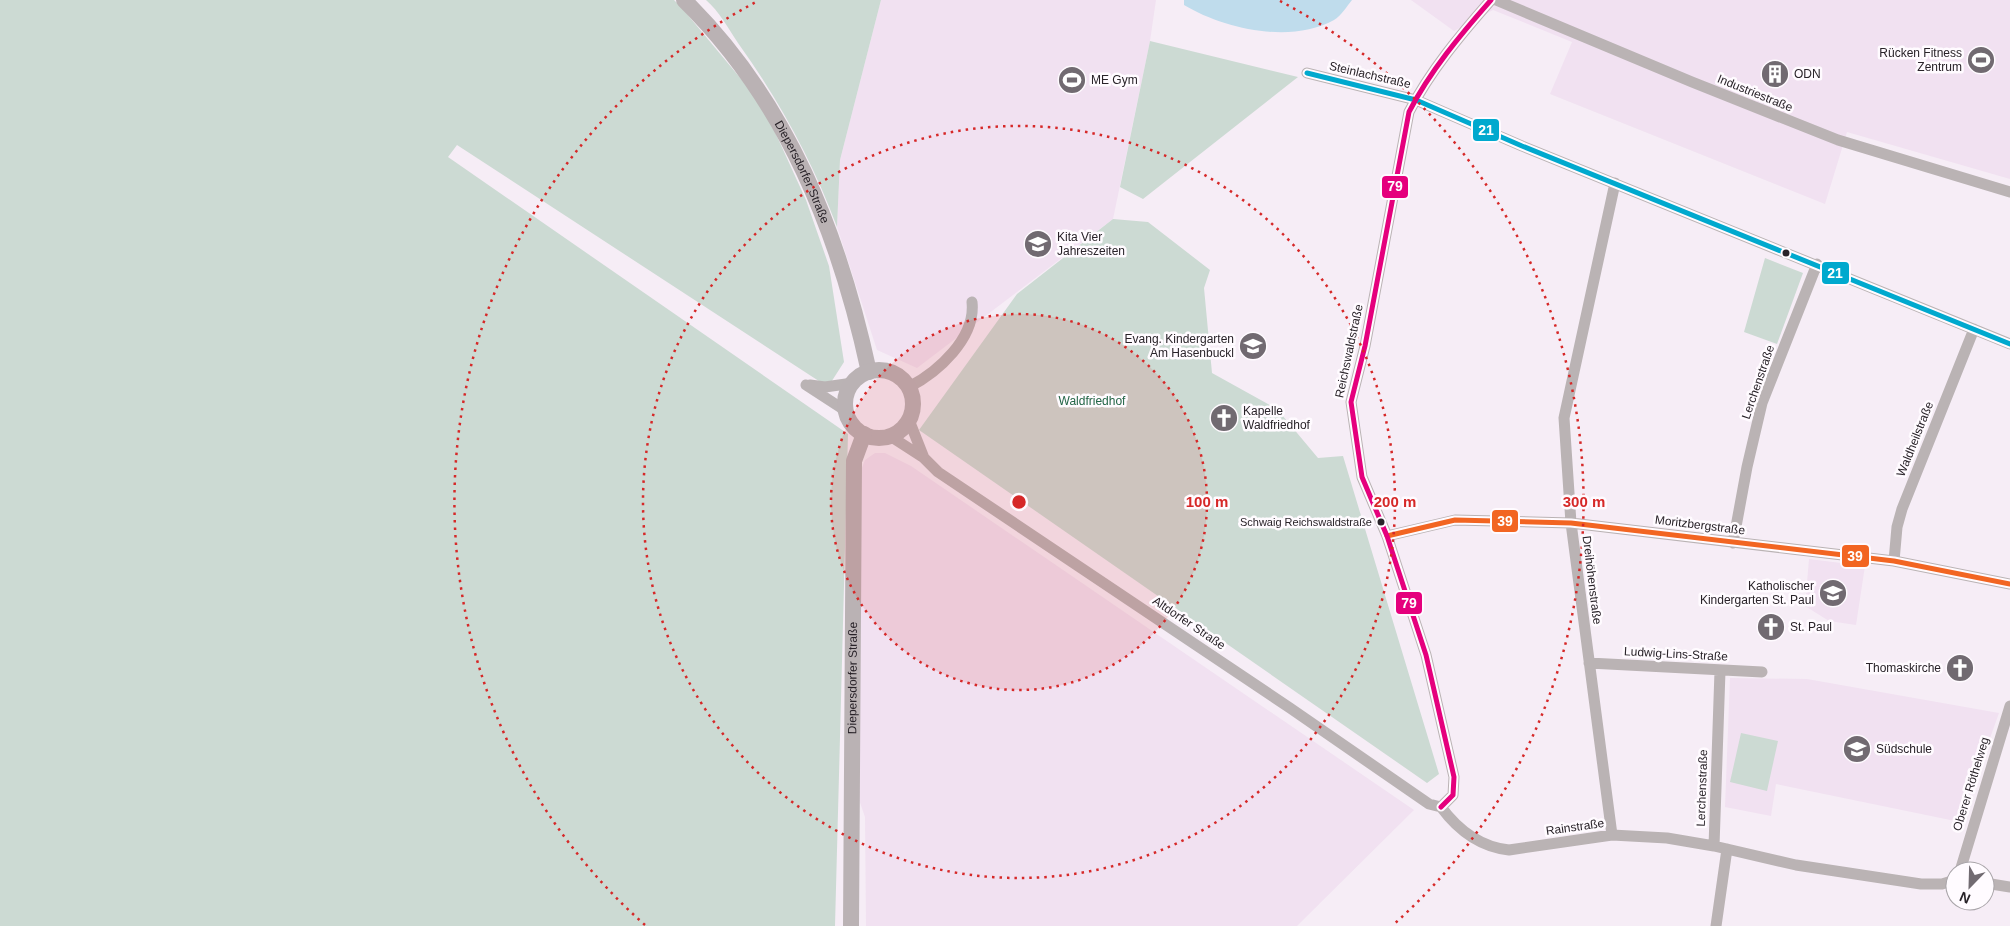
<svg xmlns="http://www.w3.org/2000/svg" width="2010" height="926" font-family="Arial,sans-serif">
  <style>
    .built { fill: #f1e1f1 }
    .green { fill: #ccdad3 }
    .water { fill: #bfdcec }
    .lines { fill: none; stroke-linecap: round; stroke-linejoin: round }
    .street { stroke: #bab3b4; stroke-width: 11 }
    .secondary { stroke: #bab2b4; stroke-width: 16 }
    .bus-1-casing { stroke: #fffbff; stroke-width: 9 }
    .bus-2-casing { stroke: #fffbff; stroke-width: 9 }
    .bus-3-casing { stroke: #fffbff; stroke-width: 9 }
    .bus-1 { stroke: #00a9ce; stroke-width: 5 }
    .bus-2 { stroke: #f26522; stroke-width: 5 }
    .bus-3 { stroke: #e5007d; stroke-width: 5 }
    .ring { fill: none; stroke: #d62828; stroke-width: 2.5; stroke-dasharray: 2.5 5 }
    .bus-dot { fill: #292329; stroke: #fffbff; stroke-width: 2 }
    .labels { text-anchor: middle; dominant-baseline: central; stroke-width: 5; stroke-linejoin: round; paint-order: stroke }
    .bus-label { font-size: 11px; fill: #292329; stroke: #fffbff; text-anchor: end }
    .poi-label { font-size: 12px; fill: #292329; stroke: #fffbff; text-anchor: start }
    .street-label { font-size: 12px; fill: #292329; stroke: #fffbff }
    .park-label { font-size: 12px; fill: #226546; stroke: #fffbff }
    .centre { fill: #d62828; stroke: #fffbff; stroke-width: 2.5 }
    .ring-label { font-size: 15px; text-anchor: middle; font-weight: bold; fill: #d62828; stroke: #fffbff; stroke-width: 5; stroke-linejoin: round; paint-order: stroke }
    .line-badge { stroke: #fffbff; stroke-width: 2 }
    .badge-label { font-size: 14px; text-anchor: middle; font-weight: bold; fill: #fff }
  </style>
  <rect width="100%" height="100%" fill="#f6edf6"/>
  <path class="built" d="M881,0H1156L1150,41L1113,219L917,368L877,350L837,227L840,160Z
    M1411,0H2010V179L1847,132L1825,204L1550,94L1572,42L1493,10L1454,31Z
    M875,453H885L911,466L1414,810L1297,926H866L865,817L857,794L860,473L865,460Z
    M1809,559L1865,566L1856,625L1829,621L1805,606Z
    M1730,678L1807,679L1999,713L1960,822L1776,784L1771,816L1725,807Z"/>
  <path class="green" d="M0,0H674L682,8L761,103L780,143L806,200L829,266L844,362L828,387L457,145L448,157L848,434L835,926H0Z
    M706,0H881L840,160L837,227C813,162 779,100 738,43C728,28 719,11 706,0Z
    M1150,41L1298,77L1143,199L1120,187Z
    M1113,219L1148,222L1210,270L1204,288L1212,373L1277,409L1318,458L1343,456L1439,774L1427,783L919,430L1017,294Z
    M1765,258L1803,273L1777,344L1744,332Z
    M1741,733L1778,741L1767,791L1730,782Z"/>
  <path class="water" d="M1184,0H1352C1347,6 1341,16 1334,20C1291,44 1224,29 1184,5Z"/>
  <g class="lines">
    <path class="street" d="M1496,0L1692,82L1838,140L2010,192
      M1307,73L1416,100L1522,146L2010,344
      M806,385L846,411
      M810,385L825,387L853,383
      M909,387C938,372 976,338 972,302
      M909,420L924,458
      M890,436L924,458L938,472L1290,708L1429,804L1441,807
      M1387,536L1455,520L1571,523L1894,561L2010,584
      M1733,543L1747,467L1762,403L1817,264
      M1894,561L1897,527L1902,509L1974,329
      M1589,663L1762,672
      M1441,807L1453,795L1454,777L1426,655L1387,536L1362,477L1351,402L1365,346L1409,112C1430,71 1461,34 1491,0
      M1441,807C1458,830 1481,847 1509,850L1612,835L1667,838L1714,846L1796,865L1921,884H1942L1955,880
      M1612,835L1571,523L1564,418L1615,183
      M1714,846L1720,671
      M1960,871L2010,706
      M1985,883L2010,887
      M1716,926L1727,849"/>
    <g class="secondary">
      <path id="s1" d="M684,0C787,101 839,233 869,372"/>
      <circle cx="879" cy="404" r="34"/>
      <path id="s2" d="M851,926L854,461L864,434"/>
    </g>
    <defs>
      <path id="bus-1" d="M1307,73L1416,100L1522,146L2010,344"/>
      <path id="bus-2" d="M1387,536L1455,520L1571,523L1894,561L2010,584"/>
      <path id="bus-3" d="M1441,807L1453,795L1454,777L1426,655L1387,536L1362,477L1351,402L1365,346L1409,112C1430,71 1461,34 1491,0"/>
    </defs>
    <use href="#bus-1" class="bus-1-casing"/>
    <use href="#bus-2" class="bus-2-casing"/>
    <use href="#bus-3" class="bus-3-casing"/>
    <use href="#bus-1" class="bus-1"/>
    <use href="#bus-2" class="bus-2"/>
    <use href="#bus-3" class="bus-3"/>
  </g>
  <circle cx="1019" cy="502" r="188" fill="#d62828" fill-opacity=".12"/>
  <g class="ring">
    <circle cx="1019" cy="502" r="188"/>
    <circle cx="1019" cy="502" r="376"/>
    <path d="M645 925A565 565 0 0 1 758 1M1280 1A565 565 0 0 1 1393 925"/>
  </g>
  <defs>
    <symbol id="stadium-disc" viewBox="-11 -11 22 22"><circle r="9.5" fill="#716a71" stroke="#fffbff"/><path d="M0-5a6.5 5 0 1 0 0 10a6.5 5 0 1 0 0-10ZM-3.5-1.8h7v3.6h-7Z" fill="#fff"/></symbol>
    <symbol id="building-disc" viewBox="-11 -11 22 22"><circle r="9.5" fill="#716a71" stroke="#fffbff"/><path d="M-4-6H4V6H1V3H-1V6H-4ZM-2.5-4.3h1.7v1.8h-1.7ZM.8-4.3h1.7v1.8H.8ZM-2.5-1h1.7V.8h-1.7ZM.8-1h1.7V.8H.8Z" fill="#fff"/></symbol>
    <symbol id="school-disc" viewBox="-11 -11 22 22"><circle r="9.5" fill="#716a71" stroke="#fffbff"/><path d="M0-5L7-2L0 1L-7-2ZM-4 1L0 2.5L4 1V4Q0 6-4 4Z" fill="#fff"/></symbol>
    <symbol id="church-disc" viewBox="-11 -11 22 22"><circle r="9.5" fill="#716a71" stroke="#fffbff"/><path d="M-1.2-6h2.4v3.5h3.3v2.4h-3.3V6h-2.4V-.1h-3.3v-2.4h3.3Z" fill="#fff"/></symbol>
  </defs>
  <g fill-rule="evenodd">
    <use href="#stadium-disc" x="1965" y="44" width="32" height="32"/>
    <use href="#building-disc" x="1759" y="58" width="32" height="32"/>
    <use href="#stadium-disc" x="1056" y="64" width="32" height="32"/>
    <use href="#school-disc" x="1022" y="228" width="32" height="32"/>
    <use href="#school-disc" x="1237" y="330" width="32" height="32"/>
    <use href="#church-disc" x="1208" y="402" width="32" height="32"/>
    <use href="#school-disc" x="1817" y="577" width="32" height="32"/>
    <use href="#church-disc" x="1755" y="611" width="32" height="32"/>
    <use href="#church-disc" x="1944" y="652" width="32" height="32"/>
    <use href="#school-disc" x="1841" y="733" width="32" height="32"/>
  </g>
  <g class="bus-dot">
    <circle cx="1786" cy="253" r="4.5"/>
    <circle cx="1381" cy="522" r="4.5"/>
  </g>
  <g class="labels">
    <g class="bus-label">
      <text x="1372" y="522">Schwaig Reichswaldstraße</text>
    </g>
    <g class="poi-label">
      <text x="1962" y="53" text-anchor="end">Rücken Fitness<tspan x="1962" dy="14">Zentrum</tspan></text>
      <text x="1794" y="74">ODN</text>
      <text x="1091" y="80">ME Gym</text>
      <text x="1057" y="237">Kita Vier<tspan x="1057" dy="14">Jahreszeiten</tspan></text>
      <text x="1234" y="339" text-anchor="end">Evang. Kindergarten<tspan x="1234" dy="14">Am Hasenbuckl</tspan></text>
      <text x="1243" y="411">Kapelle<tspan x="1243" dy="14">Waldfriedhof</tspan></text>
      <text x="1814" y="586" text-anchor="end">Katholischer<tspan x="1814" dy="14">Kindergarten St. Paul</tspan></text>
      <text x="1790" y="627">St. Paul</text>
      <text x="1941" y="668" text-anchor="end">Thomaskirche</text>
      <text x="1876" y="749">Südschule</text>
    </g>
    <g class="street-label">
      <text transform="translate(1370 75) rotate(13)">Steinlachstraße</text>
      <text transform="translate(1755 93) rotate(22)">Industriestraße</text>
      <text stroke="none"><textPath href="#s1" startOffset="210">Diepersdorfer Straße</textPath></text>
      <text transform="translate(1349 351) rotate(-78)">Reichswaldstraße</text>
      <text transform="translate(1758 382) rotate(-71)">Lerchenstraße</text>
      <text transform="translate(1915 439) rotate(-68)">Waldheilstraße</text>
      <text transform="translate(1700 525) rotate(7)">Moritzbergstraße</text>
      <text transform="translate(1592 580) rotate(83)">Dreihöhenstraße</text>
      <text transform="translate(1189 623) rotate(34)">Altdorfer Straße</text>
      <text transform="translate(1676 654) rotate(3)">Ludwig-Lins-Straße</text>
      <text stroke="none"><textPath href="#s2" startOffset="248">Diepersdorfer Straße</textPath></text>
      <text transform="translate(1971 784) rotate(-73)">Oberer Röthelweg</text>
      <text transform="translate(1702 788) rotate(-88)">Lerchenstraße</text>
      <text transform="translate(1575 827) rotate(-8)">Rainstraße</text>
    </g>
    <g class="park-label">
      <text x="1092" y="401">Waldfriedhof</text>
    </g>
  </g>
  <circle cx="1019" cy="502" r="8" class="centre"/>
  <g class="ring-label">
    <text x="1207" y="507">100 m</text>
    <text x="1395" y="507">200 m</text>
    <text x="1584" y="507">300 m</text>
  </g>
  <g class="line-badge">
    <rect x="1472" y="118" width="28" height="24" rx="5" fill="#00a9ce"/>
    <rect x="1381" y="175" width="28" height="24" rx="5" fill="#e5007d"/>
    <rect x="1821" y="261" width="29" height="24" rx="5" fill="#00a9ce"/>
    <rect x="1491" y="509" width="28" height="24" rx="5" fill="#f26522"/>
    <rect x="1841" y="544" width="29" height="24" rx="5" fill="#f26522"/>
    <rect x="1395" y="591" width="28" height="24" rx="5" fill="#e5007d"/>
  </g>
  <g class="badge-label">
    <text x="1486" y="135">21</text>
    <text x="1395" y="191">79</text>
    <text x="1835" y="278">21</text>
    <text x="1505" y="526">39</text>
    <text x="1855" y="561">39</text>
    <text x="1409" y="608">79</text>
  </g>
  <g transform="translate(1970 886) rotate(203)"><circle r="24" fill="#fffbff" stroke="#a9a5a9"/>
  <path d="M0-4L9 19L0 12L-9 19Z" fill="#716a71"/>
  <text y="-8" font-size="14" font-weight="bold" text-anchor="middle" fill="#292329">N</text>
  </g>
</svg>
